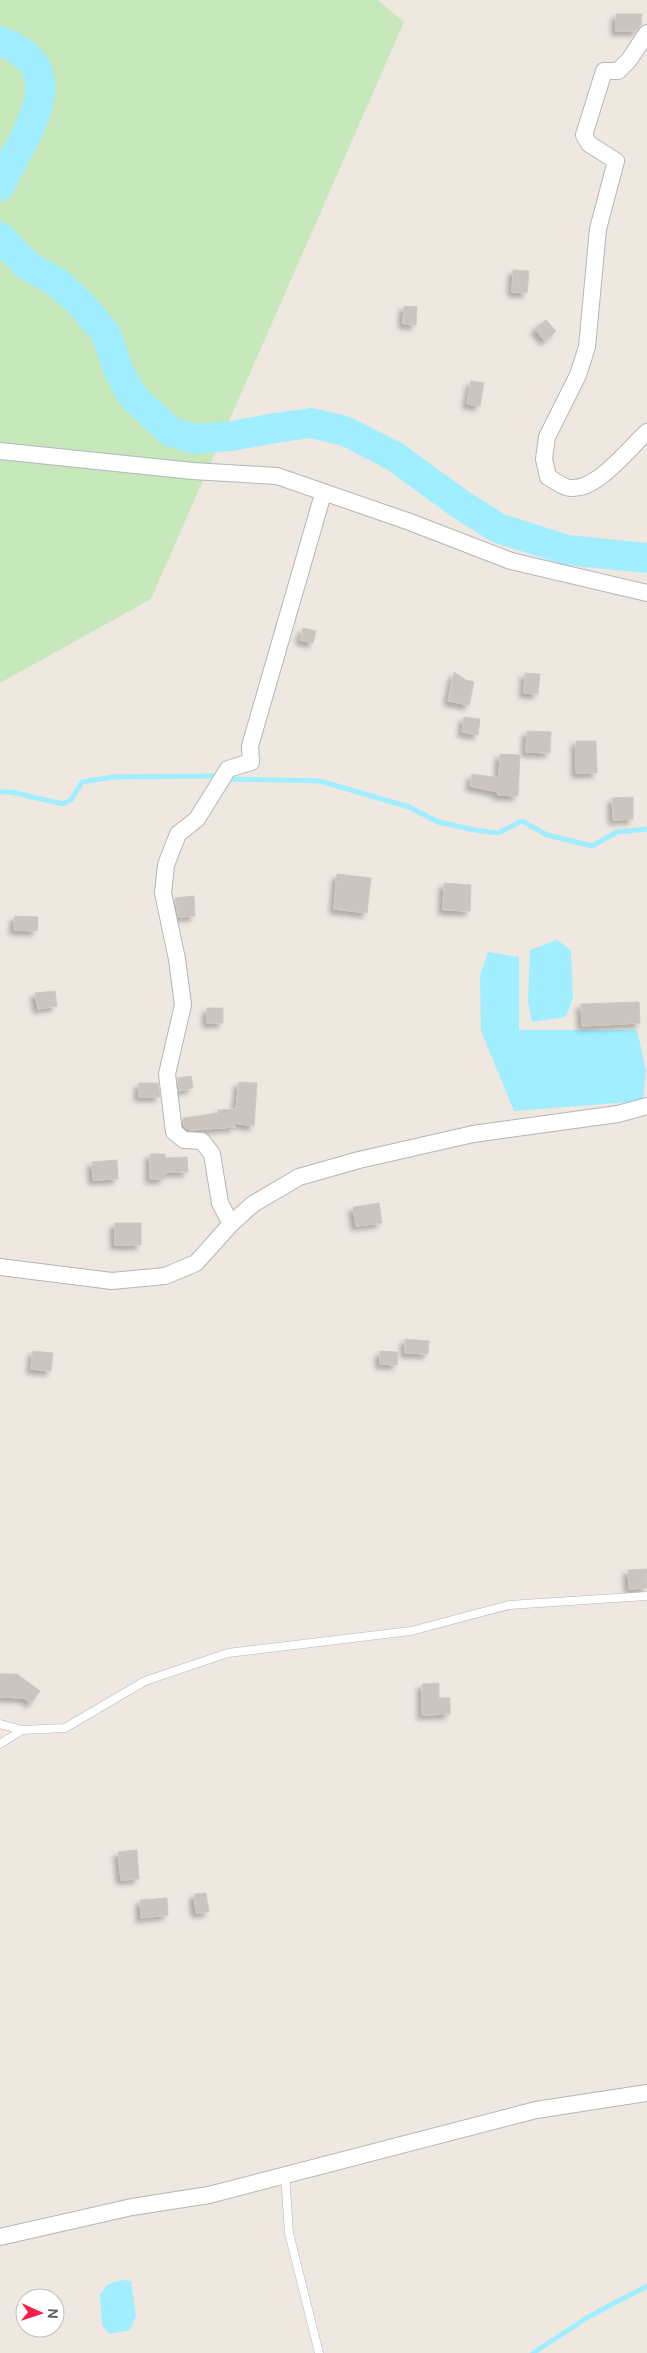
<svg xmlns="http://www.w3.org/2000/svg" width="647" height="2353" font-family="'DM Sans',sans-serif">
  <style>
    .green { fill: #c6e8bb }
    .water { fill: #a0eeff }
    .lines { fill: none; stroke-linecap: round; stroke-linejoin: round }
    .stream { stroke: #a0eeff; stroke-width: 5 }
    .river { stroke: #a0eeff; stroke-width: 30 }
    .building { fill: #cbc5c0; stroke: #d3c8bf; filter: url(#shadow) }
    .lane-casing { stroke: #b2b7ba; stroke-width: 9 }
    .street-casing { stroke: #b2b7ba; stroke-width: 18 }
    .lane { stroke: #fff; stroke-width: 8 }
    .street { stroke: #fff; stroke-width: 16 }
  </style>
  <defs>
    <filter id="shadow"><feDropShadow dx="-4.5" dy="4.5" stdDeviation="2.5" flood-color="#0004"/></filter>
  </defs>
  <rect width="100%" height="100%" fill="#eee8e1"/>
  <path class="green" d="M0,0H378L404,22L151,599L0,683Z"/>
  <path class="water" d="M557,940L571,950L573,997L566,1017L532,1022L528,1002L530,950Z
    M488,952L519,957V1030H637L646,1070L643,1101L514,1111L481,1031L480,975Z
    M121,2280L131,2281L136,2316L130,2330L109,2334L102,2325L100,2295L107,2285Z"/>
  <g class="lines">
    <path class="stream" d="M230,779L320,781L409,807L438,822L475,830L498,833L522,821L547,835L592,846L617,832L647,829
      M0,792H11L63,804L71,800L82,782L113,777L215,776
      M533,2353L590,2316L647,2286"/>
    <path class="river" d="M0,41C80,70 20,139 0,186
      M0,237L28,266L58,283L81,304L106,334L119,372L134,398L171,432L194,439L232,436L275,428L311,423L345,431L394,456L460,504L498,528L567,550L647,558"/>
  </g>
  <path class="building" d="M616,14H642L641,25L636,31H616Z
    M513,270L529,271L527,293L512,292Z
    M404,306L417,307L416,325L403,324Z
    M546,320L556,331L545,341L535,329Z
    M471,381L484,383L480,406L467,404Z
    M303,628L316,631L313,643L300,640Z
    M454,672L466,680L474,682L469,705L448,701Z
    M525,673L540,674L538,694L524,693Z
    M464,717L480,719L478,735L462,732Z
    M527,731L551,732L550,753L526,752Z
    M576,741H596L597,773H576Z
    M500,754L520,755L518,796L498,795V792L470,786L472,774L499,778Z
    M633,797V819L613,820L612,798Z
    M337,874L371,878L367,913L334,909Z
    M444,883L471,885L470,911L443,910Z
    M194,896L195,916L178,917L175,898Z
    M15,916L38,917L37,931L14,930Z
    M55,991L57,1006L38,1009L35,993Z
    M639,1002L640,1023L582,1026L581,1004Z
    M207,1008H223V1023H207Z
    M191,1076L193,1088L179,1091L178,1078Z
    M239,1082L257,1083L254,1126L234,1123L235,1127L190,1130L184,1127L183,1118L218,1113V1110L236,1109Z
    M139,1083H158L160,1097H139Z
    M150,1154H165V1158L187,1157L188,1172H165L164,1179H150Z
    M117,1160L118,1179L93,1180L92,1162Z
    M379,1203L382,1223L356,1226L353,1207Z
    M115,1223H141V1245H115Z
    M405,1339L429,1341L428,1354L405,1353Z
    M33,1351L53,1353L51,1371L31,1369Z
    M380,1351L398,1352L397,1365L380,1364Z
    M647,1569V1588L629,1589L628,1570Z
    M0,1674H17L40,1691L31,1703L24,1698L0,1697Z
    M439,1683V1698H450V1714L422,1715V1684Z
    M137,1850L139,1879L121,1880L118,1852Z
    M206,1893L209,1912L196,1913L194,1894Z
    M167,1898L168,1915L141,1918L140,1900Z"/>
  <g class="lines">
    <defs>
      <path id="lane" d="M0,1724L22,1730
        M0,1744L22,1730L65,1728L145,1681L228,1653L411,1631L509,1605L647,1596
        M285,2174L289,2233L319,2353"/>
      <path id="street" d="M647,33L629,60L618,71H604L584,135L589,144L616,161L598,229L587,347L578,375L547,437L544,459L548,477C554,480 560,485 566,487C593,496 629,448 647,432
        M0,451L193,471L277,476L410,522L511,561L647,593
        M231,1224L220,1203L212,1154L202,1141L184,1140L174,1132L167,1074L183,1005L177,959L163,893L166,865L178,834L197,819L228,769L251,762L250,746L323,494
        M0,1267L112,1281L165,1276L196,1263L231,1224L253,1204L299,1177L359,1160L473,1134L618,1114L647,1106
        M0,2237L132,2207L209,2195L536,2110L647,2093"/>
    </defs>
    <use href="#lane" class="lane-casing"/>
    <use href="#street" class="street-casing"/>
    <use href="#lane" class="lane"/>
    <use href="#street" class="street"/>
  </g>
  <g transform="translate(40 2313) rotate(93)"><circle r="24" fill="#ffffff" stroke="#bdc0c1"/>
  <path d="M0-4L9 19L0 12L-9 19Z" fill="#f71e45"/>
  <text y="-8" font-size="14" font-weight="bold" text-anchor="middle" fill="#5a6163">N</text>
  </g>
</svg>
